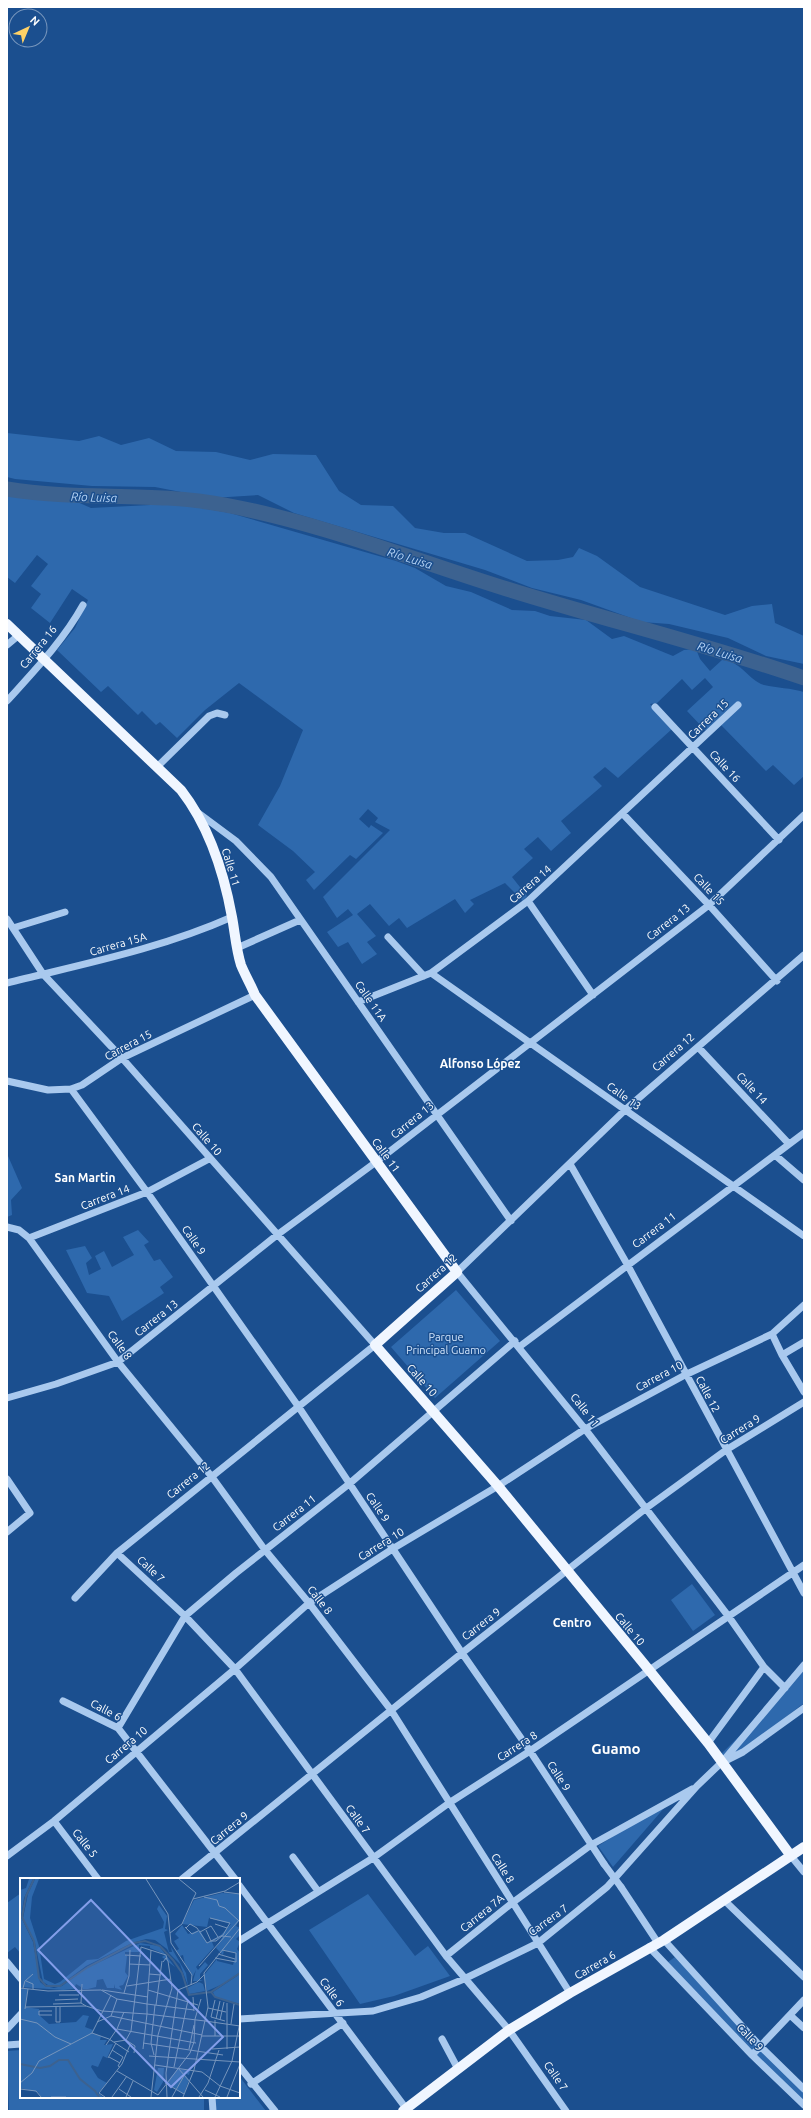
<svg xmlns="http://www.w3.org/2000/svg" width="811" height="2118" font-family="Ubuntu,sans-serif">
  <style>
    .green { fill: #2e69ad }
    .lines { fill: none; stroke-linecap: round; stroke-linejoin: round }
    .river { stroke: #3c6290; stroke-width: 15 }
    .minor { stroke: #a9c9ee; stroke-width: 7 }
    .major { stroke: #f0f6ff; stroke-width: 10 }
    .minor-bridge { stroke: #a9c9ee; stroke-width: 7 }
    .labels { text-anchor: middle; dominant-baseline: central; stroke-width: 3; stroke-linejoin: round; paint-order: stroke }
    .street-label { font-size: 11px; fill: #fff; stroke: #1b4f8f }
    .park-label { font-size: 11px; fill: #cfe3fa; stroke: #1b4f8f }
    .water-label { font-size: 12px; font-style: italic; fill: #b5d3f5; stroke: #1b4f8f }
    .neighbourhood-label { font-size: 12px; font-weight: bold; fill: #fff; stroke: #1b4f8f }
    .district-label { font-size: 15px; font-weight: bold; fill: #fff; stroke: #1b4f8f }
    .inset-river { fill: none; stroke: #3c6290; stroke-width: 2 }
    .inset-road { fill: none; stroke: #7695bc; stroke-width: 1 }
    .view { fill: #839eea; fill-opacity: 0.15; stroke: #839eea; stroke-width: 2 }
    .inset-edge { fill: none; stroke: #fff; stroke-width: 2 }
  </style>
  <rect width="100%" height="100%" fill="#1b4f8f"/>
  <path class="green" d="M7,433L79,441L99,436L121,445L149,438L176,451L216,452L250,460L273,454L316,455L339,491L361,505L393,506L415,528L444,533H465L527,561L558,560L573,557L579,548L597,556L640,587L725,615L752,606L772,604L775,623L804,636V664L766,656L728,638L669,624L642,622L581,600L532,588L485,570L294,513L258,495L212,498L155,487L92,486L15,479L7,477Z
    M7,493L75,501L91,508L170,504L202,508L230,513L396,561L415,568L446,586L471,592L512,610L535,611L550,616L586,620L612,639L624,636L673,656L684,650L696,649L700,659L710,671L722,660C743,662 748,680 764,685C777,688 791,688 804,692V776L794,785L773,765L766,771L721,725L741,706L706,731L687,711L713,687L705,678L692,690L682,679L657,703L650,704L672,729L618,778L605,767L593,777L602,786L561,821L571,833L551,851L538,837L524,849L533,858L512,877L527,896L523,901L505,883L470,900L474,904L465,913L455,899L407,928L399,918L389,926L370,904L357,914L376,936L367,942L377,954L362,964L348,942L338,947L327,932L353,915L348,909L337,918L323,897L390,830L375,822L378,818L368,809L359,819L369,828L371,825L383,833L356,859L350,855L314,890L306,880L315,872L293,851L258,825L280,786L303,730L239,683L205,710L177,738L160,722L156,725L142,711L138,715L108,686L101,692L57,650L75,628L88,600L72,589L50,623L31,608L41,594L31,586L48,564L37,555L15,583L7,577Z
    M8,1156L22,1188L11,1200L12,1215L7,1217Z
    M138,1230L149,1242L144,1245L154,1261L160,1259L173,1277L160,1287L164,1293L122,1321L109,1296L87,1293L66,1250L85,1246L92,1258L86,1263L89,1275L101,1269L95,1256L104,1251L112,1267L134,1255L123,1237Z
    M456,1290L500,1341L435,1398L391,1347Z
    M692,1584L715,1615L693,1631L671,1600Z
    M804,1666V1703L727,1763L720,1755L787,1689Z
    M672,1799L613,1867L598,1846Z
    M21,1893V1954L15,1947L7,1953V1903Z
    M368,1894L415,1956L428,1946L450,1976L394,1996L360,2004L309,1930Z
    M675,1957L757,2046L751,2051L668,1962Z
    M761,2049L804,2092V2101L756,2055Z
    M21,2050V2097H204V2111H9L7,2051Z
    M239,2076L266,2111L211,2110V2097H239Z"/>
  <g class="lines">
    <path class="river" d="M7,489C79,501 153,491 225,505C321,523 414,560 507,589C606,620 706,644 804,678"/>
    <path class="minor" d="M7,645L19,635
      M7,701C34,671 63,641 83,605
      M655,707L779,840
      M157,767L209,716L217,713L225,715
      M197,812L236,841L271,877L511,1221
      M623,814L709,905L777,981
      M528,901L593,995
      M7,919L43,974L122,1058L375,1345L117,1553L75,1598
      M13,928L65,912
      M388,937L424,976
      M237,948L300,920
      M431,973L804,1236
      M7,983C83,964 160,949 232,917
      M358,1002L431,973L528,901L738,705
      M698,1047L789,1144
      M7,1081L48,1090L71,1089L82,1085L122,1058L255,995
      M71,1089L147,1192L298,1406L462,1653L530,1751L604,1864
      M775,1155L804,1180
      M570,1164L627,1264L804,1593
      M7,1227L19,1230L29,1238L147,1192L209,1159
      M29,1238L118,1362L212,1477L265,1550L309,1603L391,1710L570,1993
      M772,1334L782,1355L804,1392
      M519,1347L804,1133
      M782,1355L804,1342
      M7,1398L56,1384L118,1362L277,1235L376,1162L709,905L804,815
      M7,1479L30,1513L7,1532
      M117,1553L185,1616L235,1669L446,1956L509,2030L566,2111
      M785,1688L764,1667L729,1617L585,1429L457,1272L625,1110L804,955
      M63,1701L118,1728L235,1879
      M118,1728L185,1616L236,1573L349,1484L515,1341
      M708,1743L764,1667
      M723,1761L804,1665
      M54,1821L98,1879
      M7,1856L54,1821L235,1669L309,1603L394,1548L498,1486L585,1429L685,1375L772,1334L804,1305
      M791,1856L804,1872
      M293,1857L318,1891
      M182,1879L462,1653L645,1509L726,1450L804,1402
      M239,1885L408,2111
      M621,1887L658,1943
      M725,1901L804,1977
      M664,1940L760,2046L804,2089
      M239,1941L373,1858L449,1803L530,1751L804,1565
      M649,1947L752,2055L804,2105
      M446,1956L512,1903L591,1845L692,1789
      M7,1962L21,1979
      M790,2015L804,2028
      M239,2019L373,2011L421,1997L464,1979L538,1943L607,1887L697,1786L721,1763L743,1752L804,1708
      M7,2029L21,2014
      M442,2039L458,2069
      M7,2045L21,2044
      M752,2055L804,2000
      M239,2066L275,2111
      M251,2084L343,2023
      M212,2097L213,2111"/>
    <path class="major" d="M7,624L181,790C209,826 224,873 232,917C235,933 236,949 241,965C245,975 251,985 255,995L457,1272L375,1345L498,1486L649,1670L708,1743L791,1856
      M403,2111L509,2030L570,1993L664,1940L804,1847"/>
    <path class="minor-bridge" d="M604,1864L621,1887"/>
  </g>
  <g class="labels">
    <g class="street-label">
      <text transform="translate(38 647) rotate(-51)">Carrera 16</text>
      <text transform="translate(708 719) rotate(-44)">Carrera 15</text>
      <text transform="translate(725 766) rotate(47)">Calle 16</text>
      <text transform="translate(231 867) rotate(73)">Calle 11</text>
      <text transform="translate(530 884) rotate(-41)">Carrera 14</text>
      <text transform="translate(709 889) rotate(47)">Calle 15</text>
      <text transform="translate(668 922) rotate(-38)">Carrera 13</text>
      <text transform="translate(118 944) rotate(-16)">Carrera 15A</text>
      <text transform="translate(371 1001) rotate(55)">Calle 11A</text>
      <text transform="translate(128 1045) rotate(-28)">Carrera 15</text>
      <text transform="translate(673 1052) rotate(-41)">Carrera 12</text>
      <text transform="translate(752 1088) rotate(47)">Calle 14</text>
      <text transform="translate(624 1096) rotate(36)">Calle 13</text>
      <text transform="translate(412 1120) rotate(-39)">Carrera 13</text>
      <text transform="translate(207 1139) rotate(49)">Calle 10</text>
      <text transform="translate(386 1155) rotate(54)">Calle 11</text>
      <text transform="translate(105 1197) rotate(-21)">Carrera 14</text>
      <text transform="translate(654 1230) rotate(-37)">Carrera 11</text>
      <text transform="translate(194 1240) rotate(55)">Calle 9</text>
      <text transform="translate(436 1273) rotate(-42)">Carrera 12</text>
      <text transform="translate(156 1318) rotate(-38)">Carrera 13</text>
      <text transform="translate(120 1345) rotate(54)">Calle 8</text>
      <text transform="translate(659 1376) rotate(-28)">Carrera 10</text>
      <text transform="translate(422 1380) rotate(48)">Calle 10</text>
      <text transform="translate(708 1394) rotate(62)">Calle 12</text>
      <text transform="translate(585 1410) rotate(52)">Calle 11</text>
      <text transform="translate(740 1429) rotate(-32)">Carrera 9</text>
      <text transform="translate(188 1480) rotate(-39)">Carrera 12</text>
      <text transform="translate(378 1507) rotate(55)">Calle 9</text>
      <text transform="translate(294 1513) rotate(-38)">Carrera 11</text>
      <text transform="translate(381 1544) rotate(-32)">Carrera 10</text>
      <text transform="translate(151 1569) rotate(43)">Calle 7</text>
      <text transform="translate(320 1600) rotate(52)">Calle 8</text>
      <text transform="translate(481 1624) rotate(-38)">Carrera 9</text>
      <text transform="translate(630 1629) rotate(50)">Calle 10</text>
      <text transform="translate(106 1710) rotate(28)">Calle 6</text>
      <text transform="translate(126 1745) rotate(-40)">Carrera 10</text>
      <text transform="translate(517 1746) rotate(-33)">Carrera 8</text>
      <text transform="translate(559 1776) rotate(57)">Calle 9</text>
      <text transform="translate(358 1819) rotate(54)">Calle 7</text>
      <text transform="translate(229 1828) rotate(-39)">Carrera 9</text>
      <text transform="translate(85 1843) rotate(52)">Calle 5</text>
      <text transform="translate(503 1868) rotate(58)">Calle 8</text>
      <text transform="translate(482 1913) rotate(-39)">Carrera 7A</text>
      <text transform="translate(548 1920) rotate(-36)">Carrera 7</text>
      <text transform="translate(595 1965) rotate(-30)">Carrera 6</text>
      <text transform="translate(332 1992) rotate(53)">Calle 6</text>
      <text transform="translate(750 2037) rotate(46)">Calle 9</text>
      <text transform="translate(556 2076) rotate(55)">Calle 7</text>
    </g>
    <g class="park-label">
      <text x="446" y="1337">Parque<tspan x="446" dy="13">Principal Guamo</tspan></text>
    </g>
    <g class="water-label">
      <text transform="translate(94 497) rotate(2)">Río Luisa</text>
      <text transform="translate(410 558) rotate(17)">Río Luisa</text>
      <text transform="translate(720 652) rotate(17)">Río Luisa</text>
    </g>
    <g class="neighbourhood-label">
      <text x="480" y="1063">Alfonso López</text>
      <text x="85" y="1177">San Martin</text>
      <text x="572" y="1622">Centro</text>
    </g>
    <g class="district-label">
      <text x="616" y="1748">Guamo</text>
    </g>
  </g>
  <g transform="translate(20 1878)">
    <rect width="220" height="220" fill="#1b4f8f"/>
    <path d="M9,1H13L4,20L1,39L13,64L20,104L25,108L34,110L42,108L65,91L120,65L139,68L155,89L142,79L145,77L142,75L130,70V68L119,67V74H105V77L107,78L105,94L108,98L103,107L99,108L102,112L95,110V106L94,110H87L83,101L77,102L76,109L68,111H63L61,106V109L56,106L54,111L43,112L0,109V12L6,10ZM15,1H19L12,19L10,40L19,68L24,101L35,106L40,104L67,82L78,81L106,63L143,50L144,44L137,31L139,27L147,38L145,51L148,52L144,54L149,74H152L151,69L166,95L168,108L160,86L149,75L147,71L135,62L126,61L112,65L66,88L39,108L28,107L23,104L15,65L3,40L8,16ZM202,15L220,16V41L216,48L220,50V57L216,61L220,64L217,71L220,75V94L205,105L187,113L184,97L197,81V83L213,87L216,75L204,72L203,77L196,70L203,58L192,64L194,69L176,89L178,92L185,84L188,87L180,96V102L183,103H173L176,92L173,98L165,86L163,77L160,78L156,73L159,71L154,63L159,60L155,56L162,47L168,56L180,52L187,65L201,57L211,46L189,40L187,49L162,46L174,22ZM220,96V126L195,119L193,114ZM179,104L183,106L185,113L169,116L167,110ZM0,110L8,111L5,129L19,131V137L29,146L56,144L63,137L69,138L65,149L73,152L72,155L81,158L80,162H87L84,167L93,166L87,180L83,178L78,189L72,187L71,189L78,200L87,205L78,215L83,219H21L18,214L0,210ZM138,190H144L143,204L137,214L134,212ZM158,191L170,193L169,197L164,195L169,202L164,216L146,205Z" fill="#2e69ad"/>
    <path class="inset-river" d="M14,1L6,18L2,39L14,63L19,100L26,108H40L68,89L114,65L125,63L140,68L153,82L162,95L169,117L191,114L220,95M191,114L195,119L220,127M0,186L20,190L30,188L39,182H48L60,201L75,213L79,219"/>
    <path class="inset-road" d="M126,1L148,36L151,65L172,97L171,107M159,1L176,15L173,21M204,14L220,16M184,19L197,22L199,28L205,30L220,44M190,40L210,45L207,50M165,49L172,56L178,53M166,50L170,46L177,50L187,65L203,57L207,50L195,46M186,52L191,63M180,54L191,48L198,59M150,55L162,46L173,21L205,13L220,4V1M191,63H196L202,58L211,59M131,72L127,126L174,132M198,76L215,81M105,77L121,78M195,80L216,84V75L202,72M109,86L130,87M179,88L220,41M129,96L141,97M6,103L13,106V111M107,108L151,101M0,110L28,113L81,112L97,121L127,126V136L185,143M3,110L5,103L13,96M82,112L128,119M128,112L178,127M158,112L177,104L184,97M104,115L109,98L110,72M39,117H59M173,119L174,133M35,122L58,121M195,122L191,139L205,143M61,125L62,106M33,126L61,125L66,128M136,127L142,83M5,129L66,128L82,133L127,136L123,171M36,129V144H40V129M188,130L206,134M5,131L8,111M32,133H19V137H32M91,138L182,157M0,141L17,145L35,159L51,166M196,141L200,123M200,142L204,124M185,143L220,148M77,144L91,138L97,121M211,146L214,126M97,151L176,165M72,155L91,117M72,155L89,161L109,174M182,158H220M195,158V142M106,162L111,153L121,69L146,77L147,81M94,164L106,162L115,168L114,175M123,165L203,177M86,167L97,151L104,134M169,171L174,147M192,171L220,169M207,171V125M92,172L103,179L98,188L100,189M134,177L131,165L135,127M129,178L220,184M89,179L100,185M88,180L96,165M135,187L182,194L200,208L220,215M154,189L168,122M158,190L183,219M97,193L138,217L170,175L174,164L175,141L181,121M0,205L12,195L19,183L72,155M145,205L164,216M0,211L16,213L21,219M99,211L111,219M185,212L200,219M31,219H46M85,219L79,215L102,186L110,167M92,219L107,198M106,219L113,203M131,219L138,157L152,110L148,83L146,80L143,84M147,219L146,195L158,112M152,219L165,196M163,219L174,192L188,129L184,95L220,50M179,219L188,205L199,172M195,219L212,183L220,144M207,219L220,186"/>
    <path class="view" d="M71,22L203,159L151,209L18,72Z"/>
    <rect width="220" height="220" class="inset-edge"/>
  </g>
  <rect width="811" height="2118" fill="none" stroke="#ffffff" stroke-width="16"/>
  <g transform="translate(28 28) rotate(44)"><circle r="19" fill="#1b4f8f" stroke="#7695bc"/>
  <path d="M0-3L7 15L0 10L-7 15Z" fill="#ffd166"/>
  <text y="-6" font-size="11" font-weight="bold" text-anchor="middle" fill="#ffffff">N</text>
  </g>
</svg>
